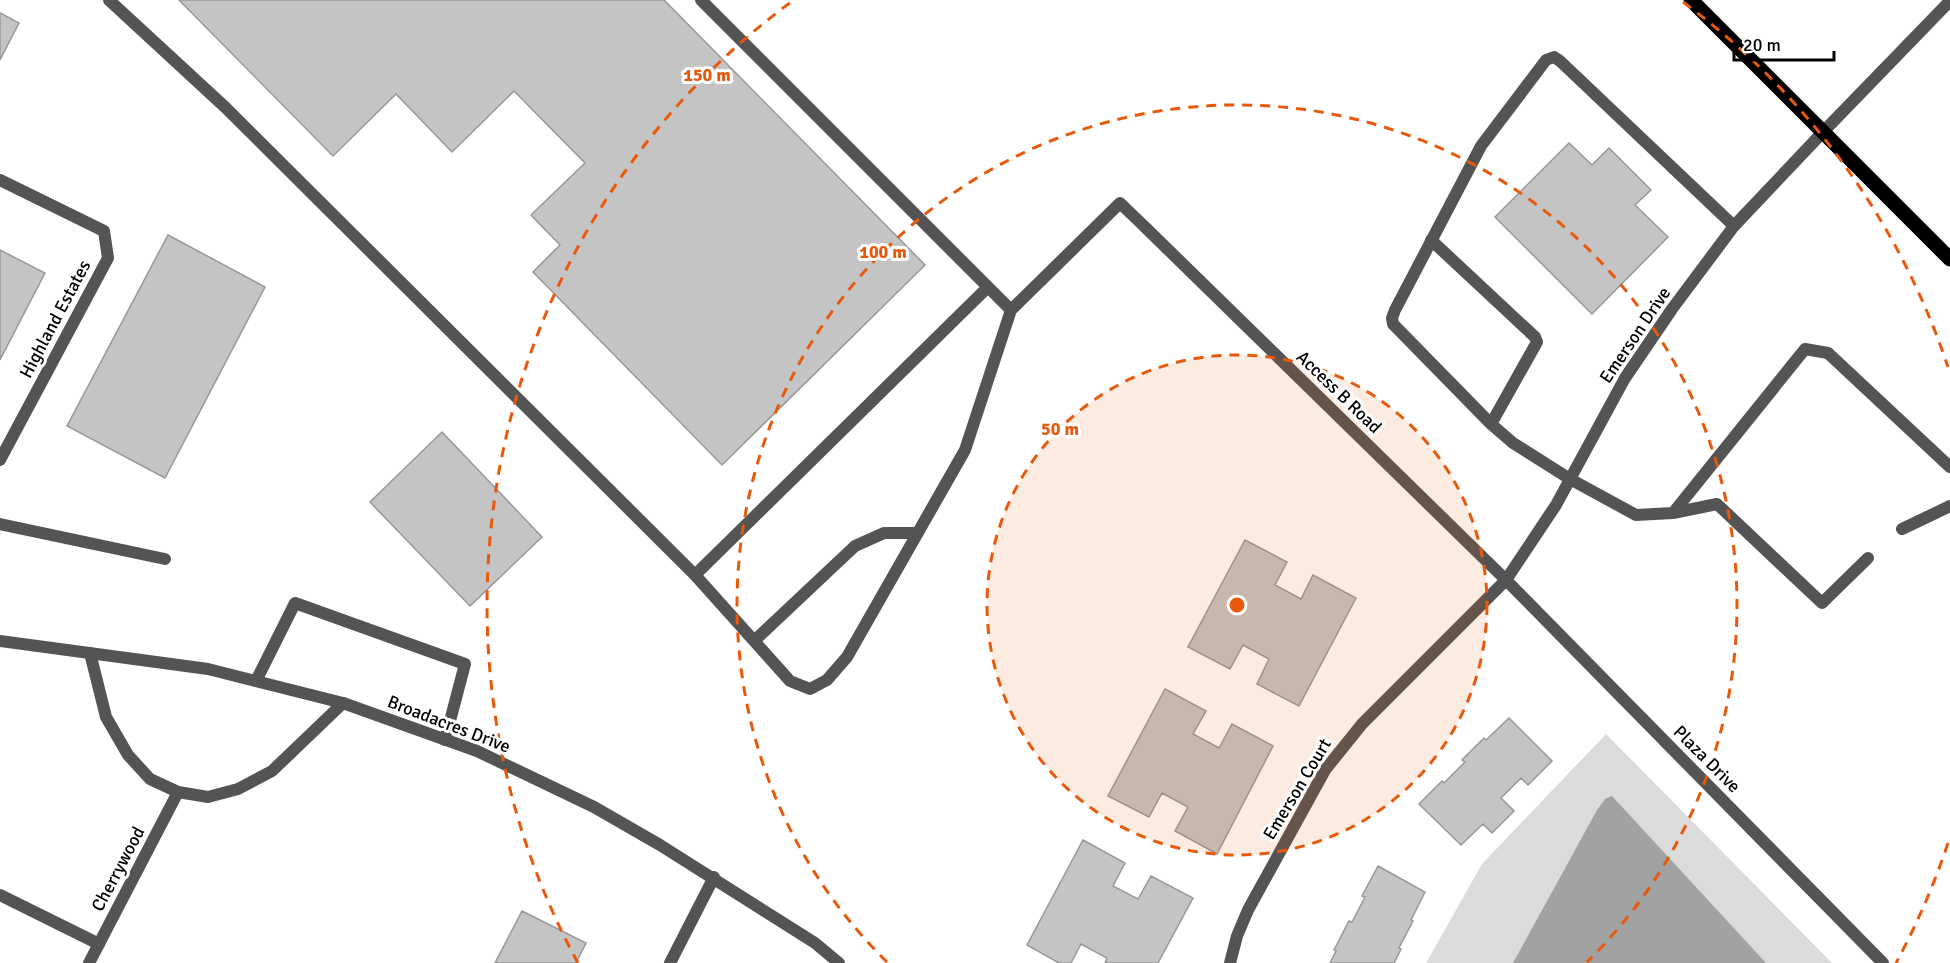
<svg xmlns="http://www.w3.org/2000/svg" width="1950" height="963" font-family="Signika,sans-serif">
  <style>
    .green { fill: #dbdbdb }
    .water { fill: #a2a2a2 }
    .building { fill: #c4c4c4; stroke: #989898; stroke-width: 1.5 }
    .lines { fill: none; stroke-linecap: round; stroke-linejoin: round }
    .lane { stroke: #545454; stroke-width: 12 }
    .street { stroke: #545454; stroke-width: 12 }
    .primary { stroke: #000; stroke-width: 15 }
    .ring { fill: none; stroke: #e8590c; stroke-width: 3; stroke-dasharray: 10 8 }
    .labels { text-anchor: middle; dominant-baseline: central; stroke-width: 6; stroke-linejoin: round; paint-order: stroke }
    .street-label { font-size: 18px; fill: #000; stroke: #fff }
    .centre { fill: #e8590c; stroke: #fff; stroke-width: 3 }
    .ring-label { font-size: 18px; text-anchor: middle; font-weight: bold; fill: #e8590c; stroke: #fff; stroke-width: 6; stroke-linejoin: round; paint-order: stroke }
  </style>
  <rect width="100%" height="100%" fill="#fff"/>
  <path class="green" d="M1606,734L1832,963H1426L1482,864Z"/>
  <path class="water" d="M1612,796L1766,963H1513L1597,810L1605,799Z"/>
  <path class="building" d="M179,0H664L925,265L722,465L533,272L560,245L531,215L585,163L514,91L452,152L396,94L333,156Z
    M0,13L19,23L0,60Z
    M1569,143L1592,165L1609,148L1651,190L1635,205L1668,237L1592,314L1495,217Z
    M168,235L265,287L165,478L67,426Z
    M0,250L45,273L0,360Z
    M442,432L542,537L470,606L370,502Z
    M1245,540L1287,562L1275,585L1301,599L1313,575L1356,598L1299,706L1257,684L1269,659L1243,645L1230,669L1188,647Z
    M1165,689L1206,711L1193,734L1219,748L1232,724L1273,746L1217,854L1175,831L1188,807L1162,793L1149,817L1108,796Z
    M1509,718L1552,761L1528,785L1521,778L1501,798L1514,811L1492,833L1483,824L1461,845L1419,804L1442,781L1444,783L1465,762L1462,760L1484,738L1486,740Z
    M1083,840L1125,863L1113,886L1138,899L1151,876L1193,898L1158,963H1105L1107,958L1081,944L1071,963H1059L1027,945Z
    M1378,866L1425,892L1411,920L1413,921L1399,948L1401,949L1394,963H1330L1336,951L1334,950L1349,921L1352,922L1365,897L1362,896Z
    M522,911L586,943L576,963H495Z"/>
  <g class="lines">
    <path class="lane" d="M109,0L226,108L695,575L988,287
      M701,0L1011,310L1120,203L1147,229
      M1823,132L1950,1
      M1431,240L1535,337L1537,342L1491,424L1393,324L1392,318L1395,310L1481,146L1546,60L1554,57L1560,61L1734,226
      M1491,424L1513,443L1570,479L1636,515L1673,513L1805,349L1828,353L1950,467
      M1673,513L1717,504L1822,603L1868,558
      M0,524L165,559
      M1902,529L1950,506
      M695,575L790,681L810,689L827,680L847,657L965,450L1011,310
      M754,641L855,546L884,533H918
      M90,653L106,717L128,755L150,779L178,792L208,797L238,789L272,771L343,703
      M256,681L295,603L465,664L445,740
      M0,895L99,944"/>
    <path class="street" d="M0,180L104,231L108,258L0,460
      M1147,229L1506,580L1883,963
      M0,641L208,669L343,703L477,751L594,807L660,845L815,943L839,963
      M89,963L178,792
      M670,963L714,877
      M1230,963L1237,936L1248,910L1325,770L1362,724L1506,580L1556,505L1625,378L1672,309L1734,226L1823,132"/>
    <path class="primary" d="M1691,0L1950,259"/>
  </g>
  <circle cx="1237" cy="605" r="250" fill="#e8590c" fill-opacity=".12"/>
  <g class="ring">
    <circle cx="1237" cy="605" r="250"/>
    <path d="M887 962A500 500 0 1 1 1587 962"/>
    <path d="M1948 843A750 750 0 0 1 1896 963M578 963A750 750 0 0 1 791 2M1683 2A750 750 0 0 1 1948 367"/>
  </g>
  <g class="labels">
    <g class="street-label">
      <text transform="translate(55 319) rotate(-62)">Highland Estates</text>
      <text transform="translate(1635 335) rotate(-56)">Emerson Drive</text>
      <text transform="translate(1339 392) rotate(44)">Access B Road</text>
      <text transform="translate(449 724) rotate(21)">Broadacres Drive</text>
      <text transform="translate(1707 759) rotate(45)">Plaza Drive</text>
      <text transform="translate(1297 789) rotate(-59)">Emerson Court</text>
      <text transform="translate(118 869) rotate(-62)">Cherrywood</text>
    </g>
  </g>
  <circle cx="1237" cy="605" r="9" class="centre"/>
  <g class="ring-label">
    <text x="707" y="81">150 m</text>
    <text x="883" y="258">100 m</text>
    <text x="1060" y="435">50 m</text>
  </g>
  <path d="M1734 51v9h100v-9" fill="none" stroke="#000000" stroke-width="3"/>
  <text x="1743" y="51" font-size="18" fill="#000000" stroke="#ffffff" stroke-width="4.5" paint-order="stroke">20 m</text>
</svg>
